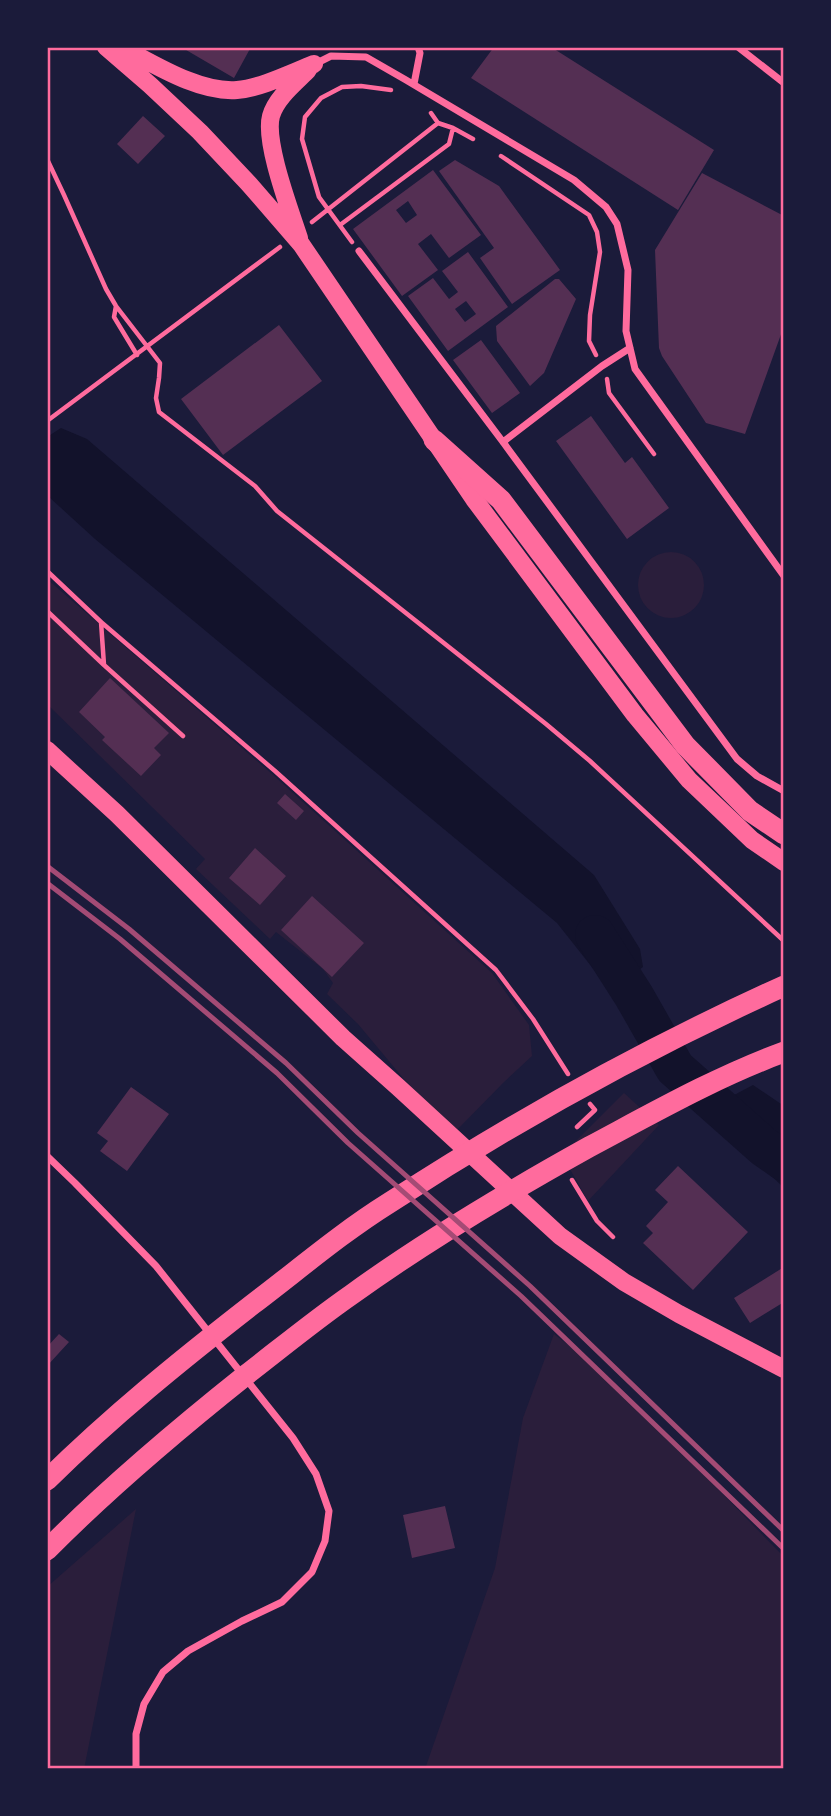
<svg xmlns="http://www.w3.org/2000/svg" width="831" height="1816" font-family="Helvetica,sans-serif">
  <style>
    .green { fill: #2a1e3b }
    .water { fill: #12122b }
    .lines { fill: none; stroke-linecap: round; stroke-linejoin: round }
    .river { stroke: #12122b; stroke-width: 40 }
    .building { fill: #542f53; fill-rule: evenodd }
    .path { stroke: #ff6b9d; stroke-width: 4.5 }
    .minor { stroke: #ff6b9d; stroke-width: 7 }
    .primary { stroke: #ff6b9d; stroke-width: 18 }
    .motorway { stroke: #ff6b9d; stroke-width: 21 }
    .rail { stroke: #a44b75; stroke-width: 5 }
    .neatline { fill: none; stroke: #ff6b9d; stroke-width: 2.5 }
  </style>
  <rect width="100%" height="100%" fill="#1b1b3a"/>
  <path class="green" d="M638 585a33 33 0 1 1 66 0a33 33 0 1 1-66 0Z
    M47,579L272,774L492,973L529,1025L532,1056L504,1082L454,1133L403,1078L358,1024L327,994L333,983L323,969L276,932L270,939L196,869L205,859L47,704Z
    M624,1093L659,1125L588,1201L562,1155Z
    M554,1334L606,1374L784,1557V1769H425L495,1568L523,1418Z
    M136,1509L84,1769H47V1587Z"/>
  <path class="water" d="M61,428L87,439L594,875L640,949L643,967L610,990L557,923L95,539L49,497L47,495V437Z
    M753,1085L784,1106V1188L704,1111Z"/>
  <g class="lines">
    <path class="river" d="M595,935L634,996L675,1068L764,1147L784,1161"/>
  </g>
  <path class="building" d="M181,47H251L234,78Z
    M494,47H551L714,150L678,210L471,78Z
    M143,116L165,136L138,164L117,144Z
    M455,160L499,186L560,270L512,304L480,258L494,248L439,171Z
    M433,170L481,235L449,258L431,234L418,244L438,270L402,296L353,229ZM408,201L417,215L406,223L396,210Z
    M702,173L784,216V326L745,434L706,423L662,356L659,348L655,250Z
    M468,252L508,307L448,351L408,296L433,278L449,299L458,292L442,271ZM466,301L476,314L465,322L455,309Z
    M555,279H559L576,299L544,373L530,386L497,341L496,326Z
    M279,325L322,381L223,455L181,399Z
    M481,340L520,393L492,413L453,360Z
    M591,416L625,463L632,457L669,508L627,539L556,441Z
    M110,678L169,733L154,748L161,755L141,776L102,740L105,737L79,712Z
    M285,794L304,811L296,820L277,803Z
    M255,848L286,876L260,905L229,878Z
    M312,896L364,943L332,977L281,930Z
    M131,1087L169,1114L127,1171L100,1151L108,1141L97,1133Z
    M678,1166L748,1232L693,1290L643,1243L653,1233L646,1226L668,1202L655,1190Z
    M784,1267V1302L750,1323L734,1298Z
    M59,1334L69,1342L47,1366V1347Z
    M445,1506L455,1548L412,1558L403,1515Z"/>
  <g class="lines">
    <path class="path" d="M431,113L438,123L453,128L473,139
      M501,156L589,215L597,232L600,252L590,315L589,341L596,355
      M47,159L64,195L106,289L116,306L160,363L159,378L156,398L159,412L255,486L277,511L546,724L590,761L784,941
      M312,222L438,123
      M340,225L449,144L453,128
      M352,242L319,197L302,139L305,117L321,98L342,87L361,86L391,90
      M116,306L114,317L137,355
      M607,379L609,393L654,454
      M47,421L280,247
      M47,571L101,622L275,771L496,970L533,1019L568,1074
      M47,611L104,665L101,622
      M104,665L183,736
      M577,1127L595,1110L590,1104
      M572,1180L597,1221L613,1237"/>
    <path class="minor" d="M738,47L784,83
      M315,64L331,56L366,57L406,80L574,180L606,207L617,224L628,270L626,331L635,369L784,576
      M414,84L420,53L418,47
      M359,251L503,442L737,759L757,776L784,791
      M503,442L602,366L630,348
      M47,1156L75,1183L156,1266L293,1438L316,1474L329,1511L325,1541L312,1572L282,1602L242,1621L188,1651L163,1672L144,1704L136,1734V1769"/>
    <path class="primary" d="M106,47L150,85L200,132L249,184L301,244L474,499L635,715L689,780L752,840L784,862
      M121,47C154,64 199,93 237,90C261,88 291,73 314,64
      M299,238C290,210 264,142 271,116C276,98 295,83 308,70
      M47,750L117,814L343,1038L398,1087L560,1236L624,1282L679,1314L784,1369"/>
    <path class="motorway" d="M434,440L501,500L685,745L750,811L784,834
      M47,1480C112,1416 181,1360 253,1304C298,1270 341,1233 389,1203C515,1121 647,1048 784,986
      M47,1550C109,1487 177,1430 246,1375C281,1348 315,1320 351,1295C427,1240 508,1192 589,1147C653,1113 716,1077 784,1052"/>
    <path class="rail" d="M47,866L129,929L286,1063L358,1133L530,1286L784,1531
      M47,883L120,939L277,1073L348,1143L521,1296L784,1549"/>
  </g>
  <rect width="831" height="1816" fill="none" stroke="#1b1b3a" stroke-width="98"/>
  <rect x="49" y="49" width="733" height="1718" class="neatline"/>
</svg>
